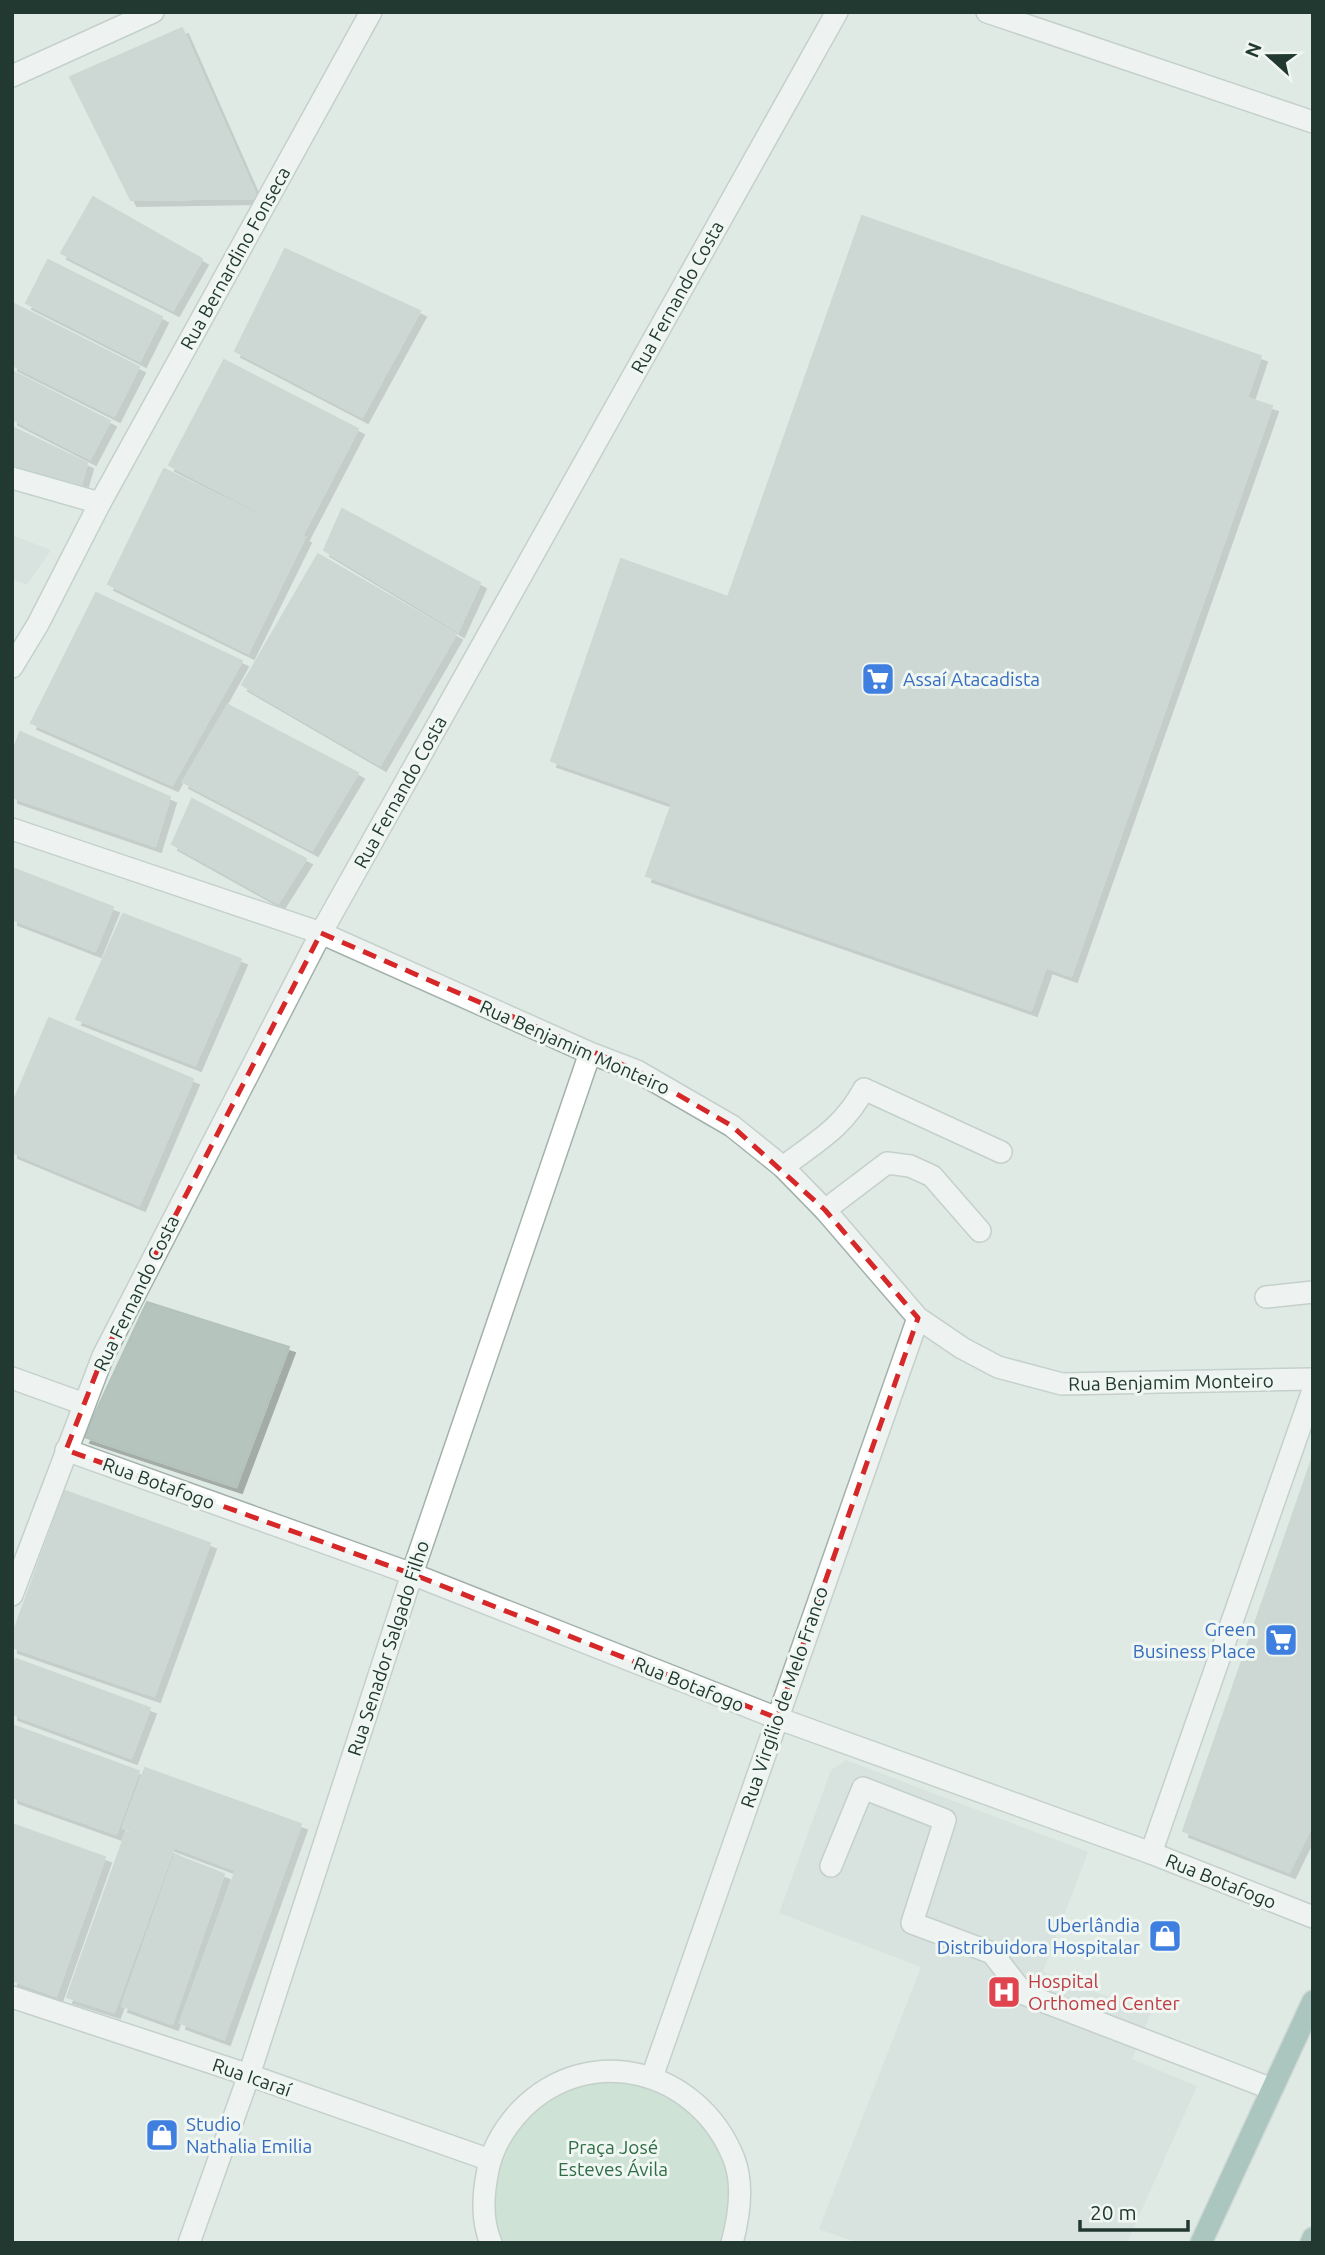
<svg xmlns="http://www.w3.org/2000/svg" width="1325" height="2255" font-family="Ubuntu,sans-serif">
  <style>
    .built { fill: #cfd9d4 }
    .green { fill: #bbd9c3 }
    .building { fill: #b6c4be; stroke: #b3c3bc; stroke-width: 2; filter: url(#shadow) }
    .lines { fill: none; stroke-linecap: round; stroke-linejoin: round }
    .lane-casing { stroke: #a3b1ac; stroke-width: 24 }
    .street-casing { stroke: #a3b1ac; stroke-width: 24 }
    .secondary-casing { stroke: #a0b5ad; stroke-width: 24 }
    .primary-casing { stroke: #bdc4c2; stroke-width: 24 }
    .lane { stroke: #fff; stroke-width: 21 }
    .street { stroke: #fff; stroke-width: 21 }
    .secondary { stroke: #fff; stroke-width: 21 }
    .primary { stroke: #689c8e; stroke-width: 21 }
    .marked { fill: none; stroke: #d62828; stroke-width: 5; stroke-dasharray: 14 9; stroke-linejoin: round }
    .labels { text-anchor: middle; dominant-baseline: central; stroke-width: 6; stroke-linejoin: round; paint-order: stroke }
    .street-label { font-size: 19px; fill: #223932; stroke: #f0f7f3 }
    .shop-label { font-size: 19px; fill: #366cbe; stroke: #f0f7f3; text-anchor: start }
    .health-label { font-size: 19px; fill: #be3a42; stroke: #f0f7f3; text-anchor: start }
    .park-label { font-size: 19px; fill: #306c46; stroke: #f0f7f3 }
  </style>
  <defs>
    <filter id="shadow"><feDropShadow dx="6" dy="6" stdDeviation="0" flood-color="#0004"/></filter>
  </defs>
  <rect width="100%" height="100%" fill="#e0eae5"/>
  <path class="built" d="M12,535L51,550L27,585L12,579Z
    M846,1760L1088,1852L1043,1972L1151,2013L1132,2059L1197,2086L1127,2243H858L819,2229L921,1967L779,1913L831,1770Z"/>
  <path class="green" d="M612,2070L688,2095L735,2161L732,2243H491L490,2160L536,2095Z"/>
  <path class="building" d="M182,28L257,198L131,200L70,77Z
    M93,197L202,259L173,310L61,253Z
    M862,216L1261,356L1247,398L1272,406L1071,976L1046,967L1031,1010L646,876L672,803L551,761L621,559L728,597Z
    M285,249L420,311L362,417L235,351Z
    M48,260L162,317L140,361L26,303Z
    M12,303L139,367L114,416L12,365Z
    M224,360L358,429L303,534L169,465Z
    M12,371L110,421L90,459L12,419Z
    M12,427L87,463L80,488L12,464Z
    M164,469L305,537L248,653L108,584Z
    M342,509L480,583L458,631L324,550Z
    M318,554L456,634L380,765L242,685Z
    M96,593L242,661L172,785L31,723Z
    M228,705L358,773L312,850L183,782Z
    M20,732L170,797L155,846L12,797V754Z
    M192,799L306,859L278,903L172,844Z
    M12,868L113,907L95,951L12,919Z
    M123,914L241,959L195,1065L76,1019Z
    M49,1018L193,1079L139,1205L12,1152V1105Z
    M147,1302L289,1347L236,1487L84,1437Z
    M1313,1456V1823L1289,1872L1183,1831Z
    M65,1491L210,1543L154,1696L12,1647V1636Z
    M16,1659L150,1708L131,1758L12,1714V1669Z
    M12,1725L139,1771L116,1834L12,1797Z
    M145,1768L301,1824L224,2039L180,2023L236,1870L123,1828Z
    M12,1824L105,1857L56,1996L12,1980Z
    M126,1832L173,1850L114,2012L67,1997Z
    M175,1855L224,1874L172,2024L122,2006Z"/>
  <g class="lines">
    <defs>
      <path id="lane" d="M783,1167C817,1141 843,1128 864,1089L1001,1152
        M825,1210L887,1163L910,1166L932,1176L980,1231
        M1266,1297L1313,1292
        M1151,1853L1313,1390
        M831,1866L863,1788L945,1820L912,1923L992,1953L1024,1994L1272,2089"/>
      <path id="street" d="M987,12L1313,122
        M12,76L153,12
        M100,503L371,12
        M12,829L321,933L590,1053L637,1071L732,1126L783,1167L825,1210L918,1318L962,1348L998,1367L1062,1384L1313,1379
        M12,1378L84,1404
        M66,1450L412,1574L777,1718L1151,1853L1313,1917
        M12,1595L103,1356L321,933L837,12
        M12,1997L249,2075L490,2160
        M652,2077L918,1318
        M189,2243L249,2075L412,1574L590,1053
        M491,2243C482,2222 483,2196 487,2175C491,2150 504,2128 521,2110C590,2040 699,2070 734,2159C744,2185 739,2217 732,2243"/>
      <path id="secondary" d="M12,478L100,503L38,624L12,667"/>
      <path id="primary" d="M1201,2243L1313,2001
        M1311,2243L1313,2238"/>
    </defs>
    <use href="#lane" class="lane-casing"/>
    <use href="#street" class="street-casing"/>
    <use href="#secondary" class="secondary-casing"/>
    <use href="#primary" class="primary-casing"/>
    <use href="#lane" class="lane"/>
    <use href="#street" class="street"/>
    <use href="#secondary" class="secondary"/>
    <use href="#primary" class="primary"/>
  </g>
  <path d="M0 0H1325V2255H0ZM321,933L637,1071L732,1126L825,1210L918,1318L777,1718L412,1574L66,1450L103,1356Z" fill="#e0eae5" fill-opacity=".55" fill-rule="evenodd"/>
  <path class="marked" d="M321,933L637,1071L732,1126L825,1210L918,1318L777,1718L412,1574L66,1450L103,1356Z"/>
  <defs>
    <symbol id="supermarket-square" viewBox="-11 -11 22 22"><rect x="-9" y="-9" width="18" height="18" rx="4" fill="#3f7fe0" stroke="#f0f7f3"/><path d="M-6-5.5h2.5l.6 2H6L4.5 2H-2.5L-4.4-4H-6ZM-1.5 3.2a1.3 1.3 0 1 0 .1 0ZM3 3.2a1.3 1.3 0 1 0 .1 0Z" fill="#fff"/></symbol>
    <symbol id="shop-square" viewBox="-11 -11 22 22"><rect x="-9" y="-9" width="18" height="18" rx="4" fill="#3f7fe0" stroke="#f0f7f3"/><path d="M-5-2.5h2.3a2.7 3.5 0 0 1 5.4 0H5L5.5 6h-11ZM-1.5-2.5h3a1.5 2.3 0 0 0-3 0Z" fill="#fff"/></symbol>
    <symbol id="hospital-square" viewBox="-11 -11 22 22"><rect x="-9" y="-9" width="18" height="18" rx="4" fill="#e0444e" stroke="#f0f7f3"/><path d="M-5-5h3v3.5h4V-5h3V5h-3V1.5h-4V5h-3Z" fill="#fff"/></symbol>
  </defs>
  <g fill-rule="evenodd">
    <use href="#supermarket-square" x="859" y="660" width="38" height="38"/>
    <use href="#supermarket-square" x="1262" y="1621" width="38" height="38"/>
    <use href="#shop-square" x="1146" y="1917" width="38" height="38"/>
    <use href="#hospital-square" x="985" y="1973" width="38" height="38"/>
    <use href="#shop-square" x="143" y="2116" width="38" height="38"/>
  </g>
  <g class="labels">
    <g class="street-label">
      <text transform="translate(235 258) rotate(-61)">Rua Bernardino Fonseca</text>
      <text transform="translate(677 297) rotate(-61)">Rua Fernando Costa</text>
      <text transform="translate(400 792) rotate(-61)">Rua Fernando Costa</text>
      <text transform="translate(575 1047) rotate(24)">Rua Benjamim Monteiro</text>
      <text transform="translate(136 1293) rotate(-64)">Rua Fernando Costa</text>
      <text transform="translate(1171 1382) rotate(-1)">Rua Benjamim Monteiro</text>
      <text transform="translate(159 1483) rotate(20)">Rua Botafogo</text>
      <text transform="translate(388 1648) rotate(-72)">Rua Senador Salgado Filho</text>
      <text transform="translate(689 1684) rotate(22)">Rua Botafogo</text>
      <text transform="translate(784 1697) rotate(-71)">Rua Virgílio de Melo Franco</text>
      <text transform="translate(1221 1881) rotate(22)">Rua Botafogo</text>
      <text transform="translate(252 2077) rotate(19)">Rua Icaraí</text>
    </g>
    <g class="shop-label">
      <text x="903" y="679">Assaí Atacadista</text>
      <text x="1256" y="1629" text-anchor="end">Green<tspan x="1256" dy="22">Business Place</tspan></text>
      <text x="1140" y="1925" text-anchor="end">Uberlândia<tspan x="1140" dy="22">Distribuidora Hospitalar</tspan></text>
      <text x="186" y="2124">Studio<tspan x="186" dy="22">Nathalia Emilia</tspan></text>
    </g>
    <g class="health-label">
      <text x="1028" y="1981">Hospital<tspan x="1028" dy="22">Orthomed Center</tspan></text>
    </g>
    <g class="park-label">
      <text x="613" y="2147">Praça José<tspan x="613" dy="22">Esteves Ávila</tspan></text>
    </g>
  </g>
  <rect width="1325" height="2255" fill="none" stroke="#223932" stroke-width="28"/>
  <g transform="translate(1269 56) rotate(291)" stroke="#f0f7f3" stroke-width="5" paint-order="stroke">
  <path d="M0-5L12 26L0 18L-12 26Z" fill="#223932"/>
  <text y="-10" font-size="19" font-weight="bold" text-anchor="middle" fill="#223932">N</text>
  </g>
  <path d="M1080 2220v10h108v-10" fill="none" stroke="#223932" stroke-width="3.5"/>
  <text x="1090" y="2220" font-size="21" fill="#223932" stroke="#f0f7f3" stroke-width="5" paint-order="stroke">20 m</text>
</svg>
